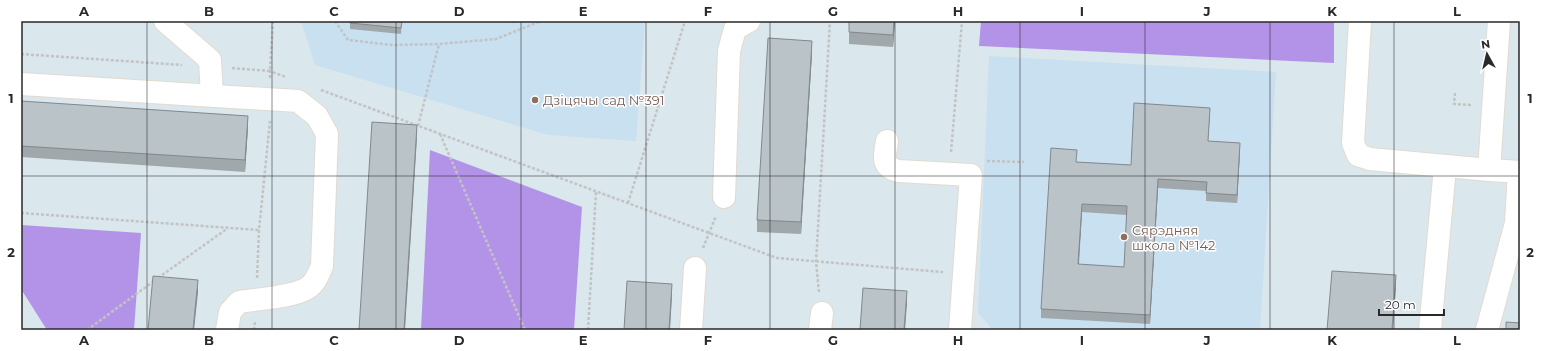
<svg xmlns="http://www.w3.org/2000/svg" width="1541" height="351" font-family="Montserrat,sans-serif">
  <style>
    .education { fill: #c8e0f0 }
    .green { fill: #b393e7 }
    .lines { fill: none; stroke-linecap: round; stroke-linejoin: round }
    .minor-casing { stroke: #e3dacf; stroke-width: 24 }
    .path { stroke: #c3c3c3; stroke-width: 2.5; stroke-dasharray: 3 2; stroke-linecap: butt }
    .minor { stroke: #fff; stroke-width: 22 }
    .wall { fill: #a0a8ac; fill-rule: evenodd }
    .shaded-wall { fill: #82888c }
    .building { fill: #bac3c8; stroke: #82888c; fill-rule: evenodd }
    .grid { fill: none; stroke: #292929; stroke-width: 1; stroke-opacity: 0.55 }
    .education-dot { fill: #8d6e63; stroke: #fff; stroke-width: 1.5 }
    .labels { text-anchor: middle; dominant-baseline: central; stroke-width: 3; stroke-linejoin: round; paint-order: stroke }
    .education-label { font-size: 13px; fill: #785e54; stroke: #fff; text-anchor: start }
    .neatline { fill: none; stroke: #292929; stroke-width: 1.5 }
    .grid-label { font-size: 13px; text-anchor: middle; font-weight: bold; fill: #292929 }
  </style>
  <rect width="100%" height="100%" fill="#dae7ed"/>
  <path class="education" d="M301,21H645L636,141L548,135L315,65Z
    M989,56L1276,72L1260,330H993L978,313Z"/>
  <path class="green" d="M981,21H1334V63L979,46Z
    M430,150L582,207L574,330H421Z
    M21,225L141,233L134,330H47L21,289Z"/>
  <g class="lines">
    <defs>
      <path id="minor" d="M165,21L210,60L212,96
        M1360,21L1353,143L1358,155L1370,159L1489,170
        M1499,21L1489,170L1520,172
        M21,84L298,101L317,116L327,134L322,266C319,273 316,282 309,287C296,297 257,299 239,302L230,312L227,330
        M887,141C885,156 880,166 898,171L971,175L960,330
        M724,197L729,51L735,29L749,21
        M691,330L695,268
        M820,330L822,313
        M1430,330L1445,167
        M1487,330L1516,223L1519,172"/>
    </defs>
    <use href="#minor" class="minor-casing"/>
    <path class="path" d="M335,21L348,40L392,45L439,44L496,39L541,21
      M21,54L182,65
      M232,68L270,71L273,21
      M270,78V71L286,77
      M321,90L777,258L942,272V271
      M1455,93L1454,104L1471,105
      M418,126L439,44
      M440,134L525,330
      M951,152L962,21
      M987,161L1024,162
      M628,203L685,21
      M21,213L259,230
      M703,248L716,216
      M158,278L228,228
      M257,278L259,230L270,121
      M819,292L816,262L830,21
      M87,330L154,281
      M254,330L255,321
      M588,330L596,191"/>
    <use href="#minor" class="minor"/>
  </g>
  <path class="wall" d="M350,21H402L401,34L350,29Z
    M498,21H516V23Z
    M895,21L893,47L849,44V32Z
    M812,53L801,234L757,232V220Z
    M21,101L248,127L245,172L21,157Z
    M1210,116L1208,141L1240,151L1237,203L1206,201V191L1158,188L1150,324L1041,318V309L1077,162L1131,165ZM1082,212L1127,215L1124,267L1079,265Z"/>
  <path class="shaded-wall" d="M894,21H895L893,47V35Z
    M812,41V53L801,234V222Z
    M248,116V127L245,172V160Z
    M417,125V137L405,330H404Z
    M1240,143V151L1237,203V195Z
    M1158,179V188L1150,324V315Z
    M1082,204V212L1078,273V264Z
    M1396,275V287L1393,330H1392Z
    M198,280V292L194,330H193Z
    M672,284V296L670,330H669Z
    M907,291V303L905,330H904Z"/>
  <path class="building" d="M350,21H402L401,28L350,23Z
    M849,21H894L893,35L849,32Z
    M768,38L812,41L801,222L757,220Z
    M21,101L248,116L245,160L21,146Z
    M1134,103L1210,108L1208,141L1240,143L1237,195L1206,193L1207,182L1158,179L1150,315L1041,309L1051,148L1077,150L1076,162L1131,165ZM1082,204L1127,206L1124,267L1078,264Z
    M372,122L417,125L404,330H359Z
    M1332,271L1396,275L1392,330H1327Z
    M153,276L198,280L193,330H148Z
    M627,281L672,284L669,330H624Z
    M863,288L907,291L904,330H860Z
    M1506,322L1520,323V330H1506Z"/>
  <path class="grid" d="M147,21V330M272,21V330M396,21V330M521,21V330M646,21V330M770,21V330M895,21V330M1020,21V330M1145,21V330M1270,21V330M1394,21V330M21,176H1520"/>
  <g class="education-dot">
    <circle cx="535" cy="100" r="4"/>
    <circle cx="1124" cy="237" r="4"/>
  </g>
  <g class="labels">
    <g class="education-label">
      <text x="543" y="100">Дзіцячы сад №391</text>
      <text x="1132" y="230">Сярэдняя<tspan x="1132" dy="15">школа №142</tspan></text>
    </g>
  </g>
  <rect width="1541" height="351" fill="none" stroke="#ffffff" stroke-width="44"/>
  <g transform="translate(1487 54) rotate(352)" stroke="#ffffff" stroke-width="3" paint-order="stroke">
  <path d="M0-3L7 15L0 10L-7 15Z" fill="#292929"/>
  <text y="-6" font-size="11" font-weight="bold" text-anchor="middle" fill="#292929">N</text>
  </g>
  <path d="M1379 309v6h65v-6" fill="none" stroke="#292929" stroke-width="2"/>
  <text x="1385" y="309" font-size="12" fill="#292929" stroke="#ffffff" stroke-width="3" paint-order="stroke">20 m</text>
  <rect x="22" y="22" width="1497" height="307" class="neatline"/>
  <g class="grid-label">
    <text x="84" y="16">A</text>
    <text x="209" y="16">B</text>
    <text x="334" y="16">C</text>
    <text x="459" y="16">D</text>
    <text x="583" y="16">E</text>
    <text x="708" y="16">F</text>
    <text x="833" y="16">G</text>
    <text x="958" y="16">H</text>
    <text x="1082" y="16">I</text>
    <text x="1207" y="16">J</text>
    <text x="1332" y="16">K</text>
    <text x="1457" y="16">L</text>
    <text x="11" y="103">1</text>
    <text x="1530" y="103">1</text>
    <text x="11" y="257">2</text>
    <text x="1530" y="257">2</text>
    <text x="84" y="345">A</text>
    <text x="209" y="345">B</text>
    <text x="334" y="345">C</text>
    <text x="459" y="345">D</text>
    <text x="583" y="345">E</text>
    <text x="708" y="345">F</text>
    <text x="833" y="345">G</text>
    <text x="958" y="345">H</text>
    <text x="1082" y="345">I</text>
    <text x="1207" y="345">J</text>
    <text x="1332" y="345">K</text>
    <text x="1457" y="345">L</text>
  </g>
</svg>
